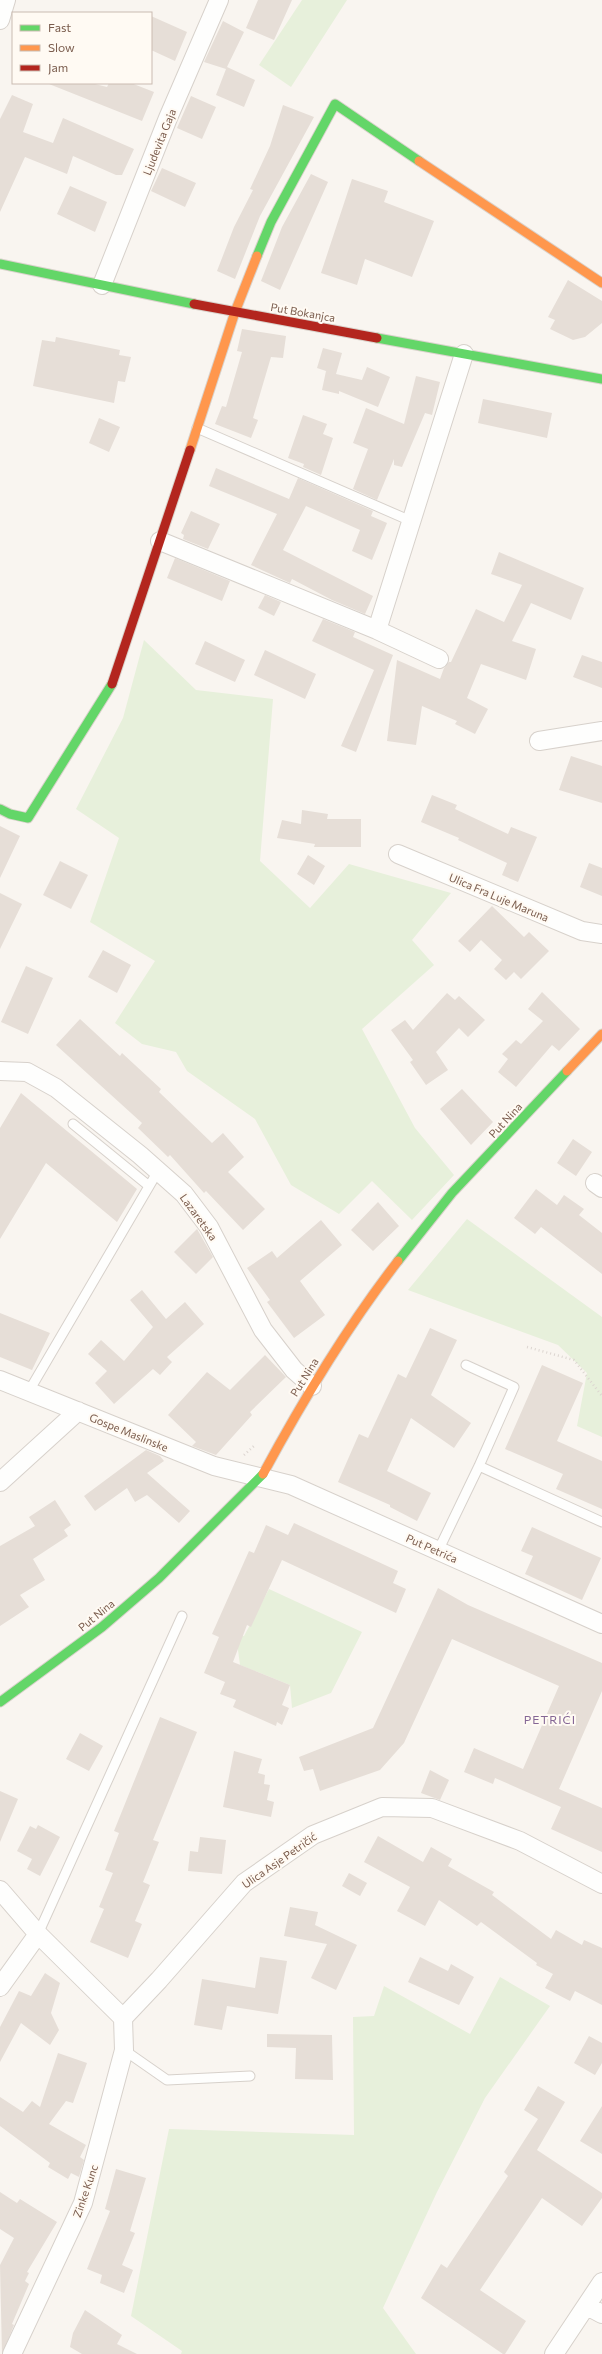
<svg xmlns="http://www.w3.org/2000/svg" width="602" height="2354" font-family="Commissioner,sans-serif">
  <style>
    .green { fill: #e7f0db }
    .building { fill: #e6ded7 }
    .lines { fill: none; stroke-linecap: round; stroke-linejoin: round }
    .lane-casing { stroke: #d7d1cb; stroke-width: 11 }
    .street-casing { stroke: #d7d1cb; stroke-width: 20 }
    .fast-casing { stroke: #d9d2cb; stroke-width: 11 }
    .slow-casing { stroke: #d9d2cb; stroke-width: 11 }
    .jam-casing { stroke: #d9d2cb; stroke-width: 11 }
    .path { stroke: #dcd5d0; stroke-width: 2.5; stroke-dasharray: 1 3; stroke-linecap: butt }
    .lane { stroke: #fefefd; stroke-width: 9 }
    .street { stroke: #fefefd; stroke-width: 18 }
    .fast { stroke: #63d668; stroke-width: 9 }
    .slow { stroke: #ff974d; stroke-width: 9 }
    .jam { stroke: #b3261e; stroke-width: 9 }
    .labels { text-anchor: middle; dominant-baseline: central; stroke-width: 4; stroke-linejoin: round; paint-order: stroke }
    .street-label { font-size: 11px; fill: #7a5c4d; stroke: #fffaf3 }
    .neighbourhood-label { font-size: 12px; letter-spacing: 1px; fill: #846695; stroke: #fffaf3 }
  </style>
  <rect width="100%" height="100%" fill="#f9f5f0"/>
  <path class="green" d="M302,0H347L291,87L259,65Z
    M144,640L196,690L273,699L260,861L310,908L349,864L451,893L412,940L434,965L362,1029L415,1128L454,1175L412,1220L372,1181L339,1214L291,1185L255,1119L187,1071L176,1052L142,1044L115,1023L155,961L90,922L119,838L76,809L123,718Z
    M467,1219L602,1317V1437L577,1426L587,1373L558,1345L408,1290Z
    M269,1589L362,1632L331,1693L292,1708L290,1685L240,1665L236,1635L244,1636Z
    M500,1977L550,2006L485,2098L437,2192L383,2308L416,2354H181L182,2351L131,2316L169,2129L354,2135L353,2017L374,2016L384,1986L470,2034Z"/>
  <path class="building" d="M258,0H292L274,40L246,28Z
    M151,16L187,32L175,61L151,50Z
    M223,21L244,32L227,67L255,80L244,107L216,95L226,69L204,62Z
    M91,83L107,87L109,83H131L154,92L142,121L49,84Z
    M12,95L33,104L23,132L53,143L63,118L134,149L122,175H116L73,156L67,174L25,157L0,212V119Z
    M191,96L216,107L202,139L177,128Z
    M283,105L314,117L260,216L235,279L217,271L234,227L253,190L250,189L270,146Z
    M162,168L196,183L185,207L151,191Z
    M311,174L328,182L280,290L261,281L282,227Z
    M352,179L388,191L384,202L434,221L412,277L365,259L357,285L321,273Z
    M70,186L107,202L95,232L57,214Z
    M568,280L602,301V323L585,337L573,340L550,329L555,320L548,317Z
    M242,329L286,336L283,358L271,357L253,418L258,420L251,438L215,424L222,406L226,407L242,352L237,351Z
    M56,337L120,350L119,355L131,357L125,382L118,381L114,403L33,386L42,340L55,342Z
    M323,348L342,353L336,374L362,380L367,367L390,377L378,407L339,391V394L322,390L326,371L335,374L317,368Z
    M416,376L440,382L432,415L425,413L402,467L394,465V459L377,500L353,489L368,449L353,443L366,408L404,424Z
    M483,399L552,413L547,438L478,423Z
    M303,415L327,424L323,434L333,438L321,475L303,467L304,464L288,458Z
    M99,418L120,427L109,452L89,443Z
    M216,468L289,499L298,478L373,511L371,516L387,523L372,560L352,551L360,530L306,506L283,550L373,596L365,614L332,600L292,579L290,583L251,565L277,514L209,486Z
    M191,511L220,524L208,549L183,539L184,535L181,533Z
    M499,552L584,588L571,620L531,603L512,641L536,649L526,680L481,664L467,698L488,709L475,734L455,724L457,721L422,706L416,745L387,741L397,660L440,679L444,668L449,662H451L476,609L504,622L522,585L491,574Z
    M175,558L230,581L222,601L167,578Z
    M265,595L281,602L274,616L258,608Z
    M323,619L355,632L353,637L393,655L356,752L341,746L374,670L312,641Z
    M205,641L245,660L235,682L195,664Z
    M265,650L316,674L305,699L254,675Z
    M582,655L602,662V688L573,677Z
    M571,756L602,766V803L559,790Z
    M432,795L457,805L455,809L508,834L511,827L537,837L518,882L502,875L507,863L458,840L459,838L421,822Z
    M302,810L328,814L327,819H361V847H314L315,844L277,838L282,820L301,824Z
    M0,826L20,836L0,878Z
    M308,855L325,866L314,885L297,874Z
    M60,861L88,875L71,909L43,895Z
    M589,863L602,868V896L580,887Z
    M0,893L22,904L0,949Z
    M492,906L524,937L529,932L549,951L521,979L514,972L506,980L494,969L502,960L481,940L470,952L458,941Z
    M103,950L131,965L117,993L88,977Z
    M26,966L53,978L28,1034L1,1022Z
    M542,992L580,1029L559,1051L552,1045L516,1087L498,1072L508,1059L502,1054L516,1040L521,1044L543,1021L528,1009Z
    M447,993L455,1000L459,996L485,1020L468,1037L459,1028L436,1052L448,1070L426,1085L410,1062L413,1060L391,1030L405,1020L413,1030Z
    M80,1019L120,1056L122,1053L161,1089L159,1092L212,1143L223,1133L244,1157L228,1172L265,1209L243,1230L206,1191L204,1193L170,1155L168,1157L138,1128L142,1123L56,1045Z
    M462,1089L493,1122L471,1145L440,1109Z
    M21,1093L137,1189L117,1222L46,1163L0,1239V1128Z
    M573,1139L592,1152L576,1176L557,1163Z
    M536,1189L557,1205L564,1195L584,1209L579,1215L602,1233V1274L541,1227L535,1234L514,1218Z
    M378,1202L399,1226L373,1251L351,1230Z
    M321,1220L342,1245L300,1281L325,1315L294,1338L267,1302L270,1300L247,1268L272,1251L277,1258Z
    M197,1229L213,1257L196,1274L174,1252Z
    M142,1290L166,1319L185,1302L204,1324L167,1357L172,1362L160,1375L153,1369L114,1404L95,1383L107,1371L88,1354L101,1340L124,1361L153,1327L130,1300Z
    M0,1313L50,1333L32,1370L0,1357Z
    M430,1328L457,1340L431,1395L471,1423L454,1448L411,1418L387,1471L431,1493L417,1521L390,1507V1505L338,1482L359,1434L368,1438L398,1374L406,1378Z
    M265,1355L286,1377L250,1412L252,1415L216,1455L192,1446L196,1442L168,1415L207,1372L230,1390Z
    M542,1365L583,1383L557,1441L602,1461V1509L556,1489L563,1474L505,1449Z
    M146,1450L160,1456L164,1461L147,1473L190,1511L179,1523L147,1495L135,1502L127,1488L95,1511L84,1496Z
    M55,1500L71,1525L64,1530L68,1536L33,1559L45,1580L20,1595L29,1607L0,1626V1546L35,1526L29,1517Z
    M294,1523L398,1571L393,1583L406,1589L396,1613L282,1560L251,1627L247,1625L233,1662L290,1685L282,1705L289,1708L282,1725L277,1722L276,1726L233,1707L236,1700L220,1694L225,1682L204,1673L219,1637L212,1634L249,1551L254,1553L266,1525L288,1535Z
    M532,1527L601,1558L582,1600L525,1574L533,1556L521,1551Z
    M438,1588L468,1605L602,1663V1691L559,1789L602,1808V1852L551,1829L561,1807L495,1778L493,1784L464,1772L474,1748L523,1769L559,1686L452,1639L404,1743L380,1770L320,1791L313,1769L304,1771L299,1757L373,1728Z
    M160,1717L197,1732L153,1840L159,1842L143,1882L150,1885L135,1921L142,1924L128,1958L90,1942L104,1909L99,1907L113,1873L105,1870L119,1833L114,1831Z
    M80,1733L103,1746L89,1771L66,1759Z
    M234,1751L262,1759L258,1773L265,1775L264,1784L270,1785L267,1800L274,1802L271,1817L223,1807Z
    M430,1770L449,1780L440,1800L421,1793Z
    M0,1791L18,1799L0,1842Z
    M38,1825L60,1837L40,1876L27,1869L32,1859L17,1851L30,1826L36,1829Z
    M378,1836L423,1862L431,1847L452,1859L448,1866L494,1892L492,1895L551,1939L556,1930L582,1945L584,1940L602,1948V2005L575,1991L570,2001L545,1988L553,1974L536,1965L537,1963L481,1922L477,1926L439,1900L425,1926L397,1911L410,1887L364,1862Z
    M200,1837L226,1840L222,1874L188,1871L190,1851L198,1852Z
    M349,1873L367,1883L360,1896L342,1886Z
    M290,1907L318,1912L315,1925L357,1945L336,1990L311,1978L327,1944L284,1936Z
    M260,1957L287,1961L278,2014L227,2006L222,2030L194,2025L202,1979L255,1988Z
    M420,1957L448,1971L451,1964L474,1977L459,2005L408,1982Z
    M45,1973L60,1983L51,2013L59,2030L50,2045L21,2023L0,2062V2027L19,1991L31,1996Z
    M267,2034L332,2035L333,2080L295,2079L296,2048L267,2047Z
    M589,2036L602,2043V2063L595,2075L574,2063Z
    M58,2053L87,2063L73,2103L66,2101L49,2124L86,2145L80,2157L84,2160L79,2177L71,2173L68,2179L48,2167L50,2163L0,2126V2097L23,2112L32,2101L40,2107Z
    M538,2086L565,2102L537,2150L602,2193V2198L582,2226L542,2198L480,2290L526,2321L505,2354H503L421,2298L441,2264L447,2268L508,2176L504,2172L538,2119L524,2110Z
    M602,2106V2154L580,2141Z
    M116,2169L146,2178L130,2231L135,2233L122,2265L133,2270L124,2293L100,2283L102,2275L87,2269L110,2211L105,2209Z
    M0,2192L17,2203L20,2199L57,2222L27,2272L29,2273L25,2281L29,2284L12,2324L14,2325L2,2354L0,2265L14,2238L0,2229Z
    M85,2310L122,2335L117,2344L137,2354H82L70,2347L73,2333Z"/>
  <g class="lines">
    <defs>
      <path id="lane" d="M197,428L411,521
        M73,1124L149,1186
        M29,1391L158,1171
        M479,1466L602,1522
        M438,1551L479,1466L514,1387L466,1365
        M38,1934L182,1616
        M124,2050L167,2080L250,2076"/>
      <path id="street" d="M0,20L6,0
        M102,285L168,118L219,0
        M160,541L377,630L439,659
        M377,630L464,354
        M539,741L602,731
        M398,854L582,931L602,934
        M0,1071L27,1072L56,1088L140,1155L184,1194L209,1227L263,1330L294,1370L312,1386
        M595,1183L602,1188
        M0,1380L214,1466L291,1485L602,1624
        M0,1482L78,1411
        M0,1890L38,1934L123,2018L159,1980L244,1883L313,1835L382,1807L432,1808L520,1841L602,1884
        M0,1987L38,1934
        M587,2306L602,2314
        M12,2354L83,2203L124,2050L123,2018
        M554,2354L602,2282"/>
      <path id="fast" d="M257,256L271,222L335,104L419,161
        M0,264L194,304
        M377,338L602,379
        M0,809L10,814L28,818L112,684
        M398,1261L452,1193L567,1071
        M0,1702L102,1627L159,1578L263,1474"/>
      <path id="slow" d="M419,161L602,283
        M190,450L235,312L257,256
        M567,1071L602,1034
        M263,1474C303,1400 346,1328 398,1261"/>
      <path id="jam" d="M194,304L377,338
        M112,684L190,450"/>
    </defs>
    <use href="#lane" class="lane-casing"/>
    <use href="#street" class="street-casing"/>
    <use href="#fast" class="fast-casing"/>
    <use href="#slow" class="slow-casing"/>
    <use href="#jam" class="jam-casing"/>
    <path class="path" d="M527,1347L574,1360L602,1396
      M244,1455L254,1446"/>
    <use href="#lane" class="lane"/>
    <use href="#street" class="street"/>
    <use href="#fast" class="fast"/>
    <use href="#slow" class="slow"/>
    <use href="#jam" class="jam"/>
  </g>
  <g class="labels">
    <g class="street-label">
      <text transform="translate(159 142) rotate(-68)">Ljudevita Gaja</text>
      <text transform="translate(303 312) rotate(10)">Put Bokanjca</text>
      <text transform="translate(499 897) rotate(23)">Ulica Fra Luje Maruna</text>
      <text transform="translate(505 1120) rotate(-47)">Put Nina</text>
      <text transform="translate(199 1217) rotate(54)">Lazaretska</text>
      <text transform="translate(304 1377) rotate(-58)">Put Nina</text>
      <text transform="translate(129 1432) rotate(22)">Gospe Maslinske</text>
      <text transform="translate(432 1548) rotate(24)">Put Petrića</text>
      <text transform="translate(96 1615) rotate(-39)">Put Nina</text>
      <text transform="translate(279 1860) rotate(-35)">Ulica Asje Petričić</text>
      <text transform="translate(85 2191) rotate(-71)">Zinke Kunc</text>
    </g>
    <g class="neighbourhood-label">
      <text x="550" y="1719">PETRIĆI</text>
    </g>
  </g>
  <rect x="12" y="12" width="140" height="72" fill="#fffaf3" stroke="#cabbb1"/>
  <rect x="20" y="25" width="20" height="6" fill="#63d668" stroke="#cabbb1"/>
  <text x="48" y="32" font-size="12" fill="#7a5c4d">Fast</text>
  <rect x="20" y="45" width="20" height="6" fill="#ff974d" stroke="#cabbb1"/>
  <text x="48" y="52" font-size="12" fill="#7a5c4d">Slow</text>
  <rect x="20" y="65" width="20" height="6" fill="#b3261e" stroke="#cabbb1"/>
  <text x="48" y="72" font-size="12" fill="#7a5c4d">Jam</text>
</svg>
